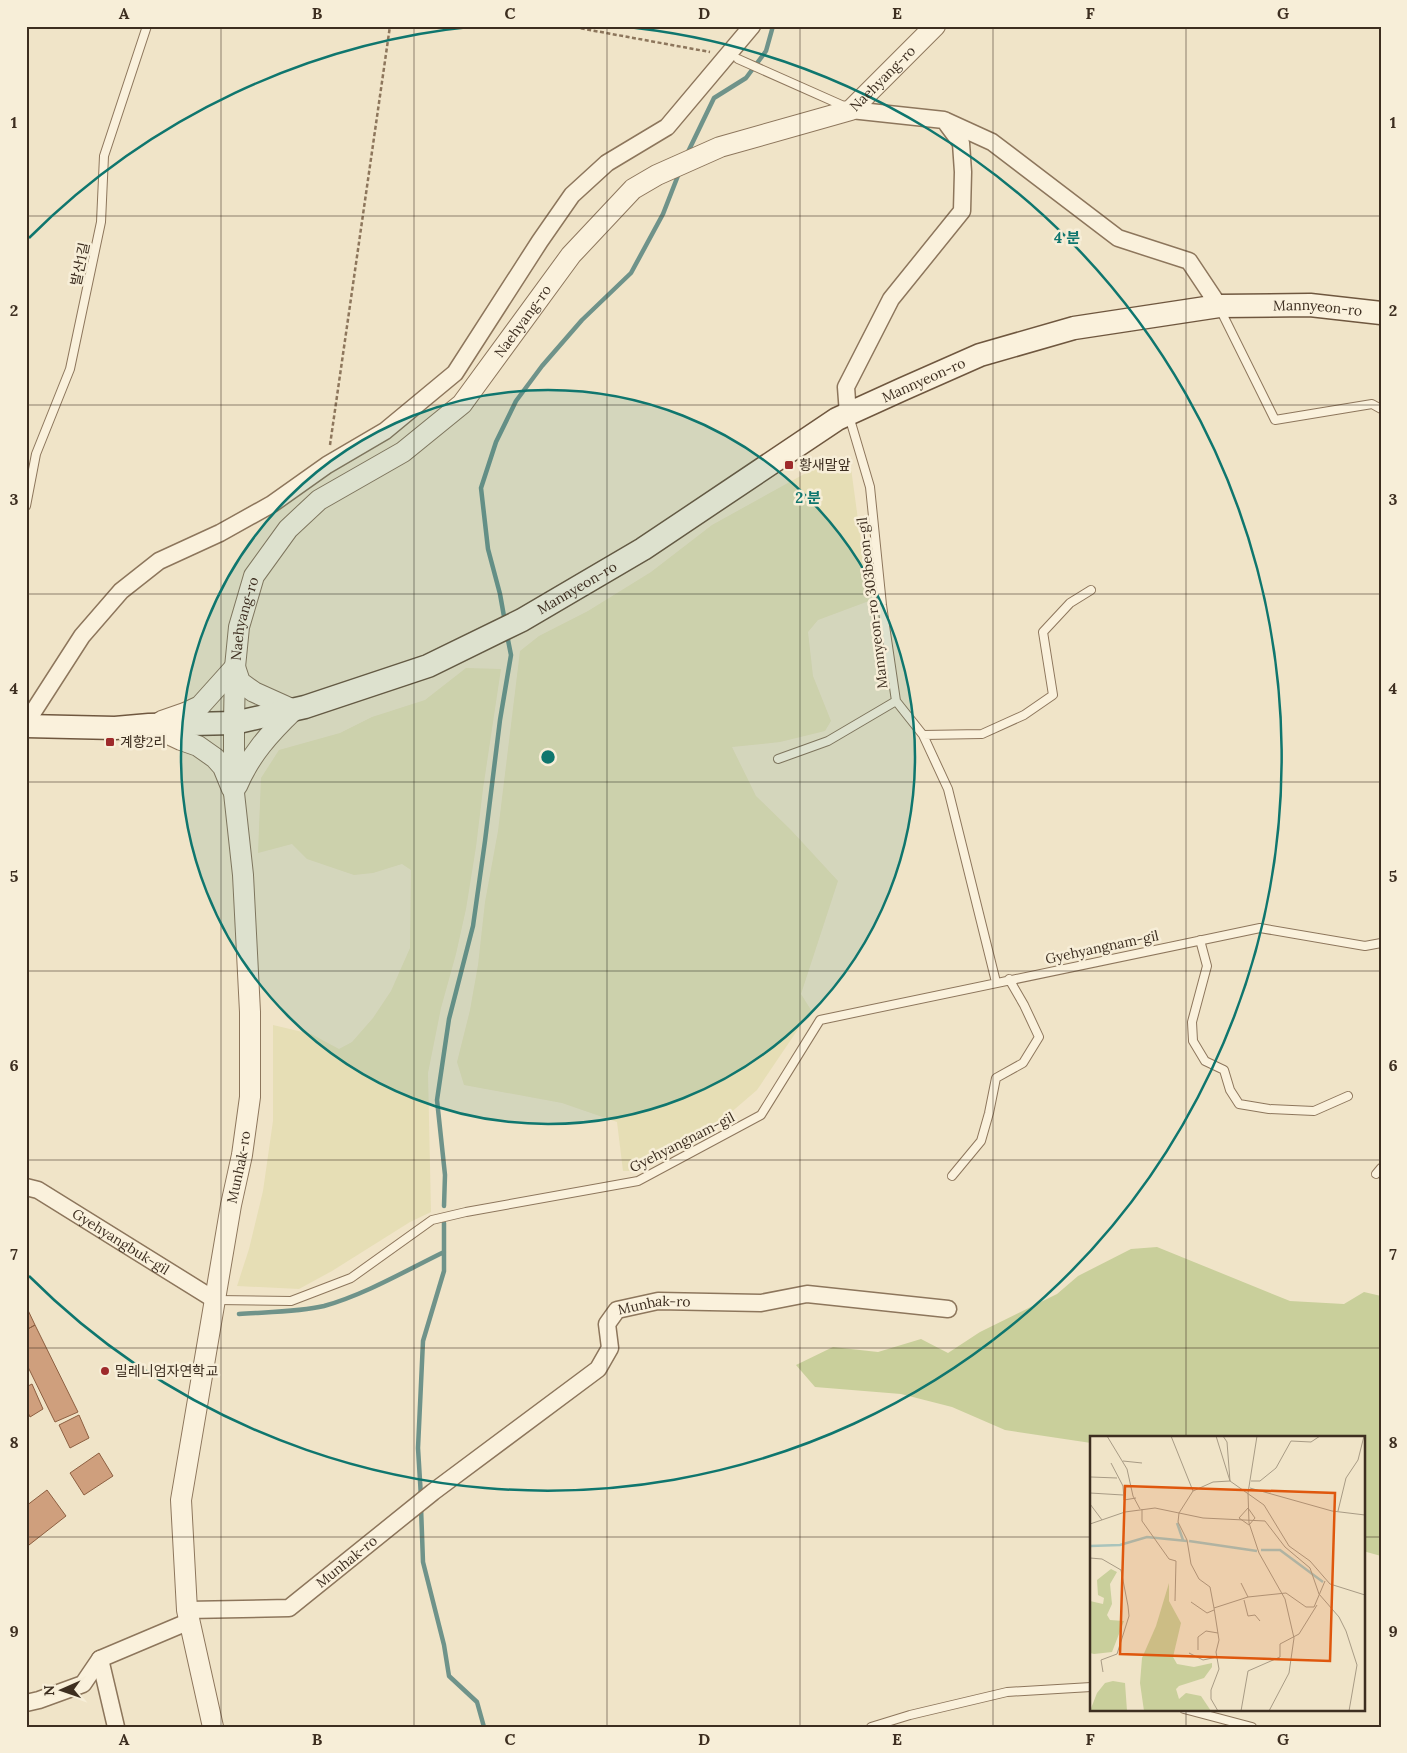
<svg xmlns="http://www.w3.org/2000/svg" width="1407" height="1753" font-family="Lora,'Noto Sans KR',serif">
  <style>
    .farmland { fill: #e6deb5 }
    .green { fill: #c9cf9b }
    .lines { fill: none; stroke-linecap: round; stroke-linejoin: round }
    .stream { stroke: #6f938a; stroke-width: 4.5 }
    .building { fill: #cf9f7d; stroke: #8d5f41 }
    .service-casing { stroke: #8d765c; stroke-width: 10 }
    .minor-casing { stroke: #8d765c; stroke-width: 19 }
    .tertiary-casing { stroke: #8d765c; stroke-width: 22 }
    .secondary-casing { stroke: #6f573f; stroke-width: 25 }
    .path { stroke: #8d765c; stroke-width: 2.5; stroke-dasharray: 4 2.5; stroke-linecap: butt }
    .service { stroke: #faf1dc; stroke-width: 8 }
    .minor { stroke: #faf1dc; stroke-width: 16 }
    .tertiary { stroke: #faf1dc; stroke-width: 20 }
    .secondary { stroke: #faf1dc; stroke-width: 22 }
    .grid { fill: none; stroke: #3d2e20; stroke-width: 1; stroke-opacity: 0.55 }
    .ring { fill: none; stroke: #0f766e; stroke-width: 2.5 }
    .poi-dot { fill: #9e2a2b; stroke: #f7eed8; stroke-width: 2 }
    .labels { text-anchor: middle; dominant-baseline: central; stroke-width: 5; stroke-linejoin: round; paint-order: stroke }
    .street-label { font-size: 14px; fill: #3d2e20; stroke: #f7eed8 }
    .poi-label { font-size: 14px; fill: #3d2e20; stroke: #f7eed8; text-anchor: start }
    .inset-river { fill: none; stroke: #a9c4bc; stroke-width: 2.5 }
    .inset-road { fill: none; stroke: #a89b85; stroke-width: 1 }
    .view { fill: #df570d; fill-opacity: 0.15; stroke: #df570d; stroke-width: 2.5 }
    .inset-edge { fill: none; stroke: #3d2e20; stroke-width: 2.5 }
    .centre { fill: #0f766e; stroke: #f7eed8; stroke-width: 2.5 }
    .ring-label { font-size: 15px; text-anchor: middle; font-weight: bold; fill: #0f766e; stroke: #f7eed8; stroke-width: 5; stroke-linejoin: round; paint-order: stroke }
    .neatline { fill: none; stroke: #3d2e20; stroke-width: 2 }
    .grid-label { font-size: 16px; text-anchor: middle; font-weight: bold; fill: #3d2e20 }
  </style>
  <rect width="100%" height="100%" fill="#f0e4c8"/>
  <path class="farmland" d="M815,468H851L869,601L818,620L808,632L813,676L831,721L825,731L780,742L732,747L756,796L791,830L838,881L801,994L811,1010L757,1090L714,1127L638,1171H623L617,1122L562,1103L464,1085L457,1062L470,1010L478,965L485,902L498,831L520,651L539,636L588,611L651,572L712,525Z
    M466,668L501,669L483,789L476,847L466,909L456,954L441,1008L428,1073L431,1212L410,1222L332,1271L299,1289L237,1286L249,1249L263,1191L273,1121V1025L311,1034L339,1049L352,1042L373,1018L391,991L410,948L411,870L402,864L373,873L354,875L307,859L292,844L258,853L261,778L279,750L340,733L372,717L425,700Z"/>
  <path class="green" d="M1157,1247L1290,1301L1344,1304L1364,1292L1381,1296V1556L1363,1551V1437H1091V1443L1005,1430L952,1407L901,1394L815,1387L796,1365L833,1347L878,1352L921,1339L948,1353L980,1332L1057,1294L1078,1276L1131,1249Z"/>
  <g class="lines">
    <path class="stream" d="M687,154L714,98L746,78L766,51L773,26
      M505,622L500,594L488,549L481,488L496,442L516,401L542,366L582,320L631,273L663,214L679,173
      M444,1206L445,1175L437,1100L449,1019L473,926L485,841L500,720L511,655L507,635
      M239,1314C265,1312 299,1312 324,1306C366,1294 405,1271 444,1252
      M421,1497L418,1448L423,1341L444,1271V1223
      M421,1507L423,1562L444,1645L449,1676L477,1702L484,1727"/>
  </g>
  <path class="building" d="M26,1306L35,1325L26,1330Z
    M35,1325L78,1412L55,1422L28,1367L26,1368V1330Z
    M32,1384L43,1409L30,1417L26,1408V1387Z
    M79,1415L89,1438L70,1448L59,1425Z
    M99,1453L113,1476L84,1495L70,1473Z
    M47,1490L66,1516L29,1545L26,1541V1506Z"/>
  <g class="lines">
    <defs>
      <path id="service" d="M738,59L846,107
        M1220,309L1275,420L1372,404L1381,409
        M849,416L870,487L882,605L896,701L923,735L948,789L996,982
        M26,506L36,454L70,369L101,222L104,156L147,26
        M923,735L982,734L1024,715L1053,695L1043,632L1070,603L1091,590
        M778,759L828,741L896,701
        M1200,940L1207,966L1192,1022L1193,1041L1205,1061L1224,1070L1230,1090L1239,1104L1269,1109L1314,1111L1348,1096
        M1376,1174L1381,1168
        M952,1176L981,1141L989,1113L996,1078L1023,1063L1039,1037L1024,1005L1009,979
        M217,1300L291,1301L351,1278L432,1220L466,1212L638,1181L761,1115L820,1020L1260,928L1365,946L1381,943
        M1184,1709L1252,1727
        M871,1727L910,1715L1007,1692L1091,1687"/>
      <g id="minor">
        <path d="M946,121L992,142L1118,238L1189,261L1219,306"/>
        <path d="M848,414L846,387L891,299L962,211L963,172L961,143L944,120L851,110"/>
        <path d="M26,723L82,636L121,591L159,561L220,533L272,504L327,465L385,431L455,373L540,241L572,195L607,163L667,127L752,26"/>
        <path id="s1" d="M26,1187L38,1190L215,1300"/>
        <path id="s2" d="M187,1610L289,1608L433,1492L598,1369L610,1348L607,1324L617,1310L658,1301L761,1303L807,1294L948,1309"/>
        <path d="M100,1659L116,1727"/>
        <path d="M26,1703L39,1700L83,1684L100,1659L190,1621"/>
      </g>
      <g id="tertiary">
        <path d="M162,721L185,713L200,706L235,667L240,682L254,692L294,710C270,733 250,755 237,786"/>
        <path d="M149,725L181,740L198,746L215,758L223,767L232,789"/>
        <path id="s3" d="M213,1727L187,1610L181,1500L231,1205L242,1155L250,1097V1012L243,875L234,793V723L235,667L239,627L254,576L288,529L319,500L403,452L462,404L571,255L633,189L657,175L720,147L851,110L935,26"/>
      </g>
      <g id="secondary">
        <path id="s4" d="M26,726L115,728L149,725L234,723L305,707L428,666L522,620L643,549L837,419L903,389L980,355L1074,328L1219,306L1310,305L1381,313"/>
      </g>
    </defs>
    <use href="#service" class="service-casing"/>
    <use href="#minor" class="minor-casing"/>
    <use href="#tertiary" class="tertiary-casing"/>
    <use href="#secondary" class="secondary-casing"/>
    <path class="path" d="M568,26L710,52
      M330,445L390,26"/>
    <use href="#service" class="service"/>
    <use href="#minor" class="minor"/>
    <use href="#tertiary" class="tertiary"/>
    <use href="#secondary" class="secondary"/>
  </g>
  <path class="grid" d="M221,26V1727M414,26V1727M607,26V1727M800,26V1727M993,26V1727M1186,26V1437M26,216H1381M26,405H1381M26,594H1381M26,782H1381M26,971H1381M26,1160H1381M26,1348H1381M26,1537H1091M1363,1537H1381M1186,1709V1727"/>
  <circle cx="548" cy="757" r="367" fill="#0f766e" fill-opacity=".12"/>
  <g class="ring">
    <circle cx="548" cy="757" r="367"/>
    <path d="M29 238A734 734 0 0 1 478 26M618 26A734 734 0 1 1 29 1276"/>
  </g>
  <g class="poi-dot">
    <rect x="784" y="460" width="10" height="10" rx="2.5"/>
    <rect x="105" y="737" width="10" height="10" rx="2.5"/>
    <circle cx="105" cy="1371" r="5"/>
  </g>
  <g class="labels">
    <g class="street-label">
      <text stroke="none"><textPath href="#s3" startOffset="1989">Naehyang-ro</textPath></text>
      <text transform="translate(80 264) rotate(-78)">발산1길</text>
      <text stroke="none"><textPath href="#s4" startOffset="1389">Mannyeon-ro</textPath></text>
      <text stroke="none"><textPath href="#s3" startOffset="1539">Naehyang-ro</textPath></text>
      <text stroke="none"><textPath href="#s4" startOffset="984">Mannyeon-ro</textPath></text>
      <text stroke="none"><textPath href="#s4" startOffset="579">Mannyeon-ro</textPath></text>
      <text transform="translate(872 603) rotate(-97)">Mannyeon-ro 303beon-gil</text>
      <text stroke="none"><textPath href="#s3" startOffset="1119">Naehyang-ro</textPath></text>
      <text transform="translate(1102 947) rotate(-12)">Gyehyangnam-gil</text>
      <text transform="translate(682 1142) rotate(-27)">Gyehyangnam-gil</text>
      <text stroke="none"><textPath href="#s3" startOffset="568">Munhak-ro</textPath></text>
      <text stroke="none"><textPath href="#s1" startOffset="110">Gyehyangbuk-gil</textPath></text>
      <text stroke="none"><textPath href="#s2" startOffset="596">Munhak-ro</textPath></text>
      <text stroke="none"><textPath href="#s2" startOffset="176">Munhak-ro</textPath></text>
    </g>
    <g class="poi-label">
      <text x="799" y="465">황새말앞</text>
      <text x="120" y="742">계향2리</text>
      <text x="115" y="1371">밀레니엄자연학교</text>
    </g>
  </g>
  <g transform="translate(1090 1436)">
    <rect width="275" height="275" fill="#f0e4c8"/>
    <path d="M21,133L27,136L20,148L22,168L17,179L20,184L34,185L22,216L4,218L0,217V165L13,168L14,162L8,159L7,144ZM79,147V165L91,187L83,221L87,228L104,231L122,227V231L114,242L89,250L86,253L89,263L96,257L111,260L121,275H54L50,247L52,222L66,190ZM23,245L35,247L37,275H0L7,257L15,247Z" fill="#c9cf9b"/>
    <path class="inset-river" d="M87,87L93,104M99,105L167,115M0,110L30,109L57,101L97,105M171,114H190L233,146"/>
    <path class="inset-road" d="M17,0L37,33L43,60L50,73M81,0L103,55L89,77L88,86L97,104L101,128L109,143L120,151L124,172L129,204L126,216L129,233L121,254V263L128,275M133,0L137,6L140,45L174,69L199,110L220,125L240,148L275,159M167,0L158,57L159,87L169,117L195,163L204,202L199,237L179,275M33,25L52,27M21,27L33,50L34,64L46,62M1,41L27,42M161,45H170L186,32L201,5L221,6L230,0M160,52L242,75L275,79M103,55L123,46L140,45L126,0M0,57L33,59M0,68L12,84M158,72L165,82L159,89L149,82ZM52,73V85L79,123L86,125L85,165M248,75L256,42L268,24L274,0M0,88L35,76L65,72L113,82L175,85L195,111L220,132L229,158L249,181L256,195L267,229L259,275M0,122L12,123L31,134L38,170L39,180L27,218L11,224L13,236M151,147L158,161M154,164L158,180L165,179L170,185M101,166L117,177L124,174M124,172L158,161L196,157L216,171H224L235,145M108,214V201L116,195L128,197M99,217L113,224L127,221M151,275L158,235L190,221V208L209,198L227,169"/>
    <path class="view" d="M35,50L245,57L240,225L30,218Z"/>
    <rect width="275" height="275" class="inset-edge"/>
  </g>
  <circle cx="548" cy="757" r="8" class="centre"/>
  <g class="ring-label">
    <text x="1067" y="243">4 분</text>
    <text x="808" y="503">2 분</text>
  </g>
  <rect width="1407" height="1753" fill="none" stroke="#f7eed8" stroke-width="55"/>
  <g transform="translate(62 1690) rotate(268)" stroke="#f7eed8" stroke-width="4" paint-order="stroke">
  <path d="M0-4L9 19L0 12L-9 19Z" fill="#3d2e20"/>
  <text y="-8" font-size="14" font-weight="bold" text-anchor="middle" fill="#3d2e20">N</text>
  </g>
  <rect x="28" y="28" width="1352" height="1698" class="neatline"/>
  <g class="grid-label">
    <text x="124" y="19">A</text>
    <text x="317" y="19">B</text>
    <text x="510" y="19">C</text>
    <text x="704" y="19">D</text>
    <text x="897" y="19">E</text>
    <text x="1090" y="19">F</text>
    <text x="1283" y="19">G</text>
    <text x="14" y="128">1</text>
    <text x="1393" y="128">1</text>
    <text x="14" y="316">2</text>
    <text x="1393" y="316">2</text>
    <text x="14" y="505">3</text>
    <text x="1393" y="505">3</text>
    <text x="14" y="694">4</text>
    <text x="1393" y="694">4</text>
    <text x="14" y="882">5</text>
    <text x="1393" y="882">5</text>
    <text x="14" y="1071">6</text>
    <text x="1393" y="1071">6</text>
    <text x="14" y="1260">7</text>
    <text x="1393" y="1260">7</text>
    <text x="14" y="1448">8</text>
    <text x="1393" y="1448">8</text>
    <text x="14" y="1637">9</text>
    <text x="1393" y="1637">9</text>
    <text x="124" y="1745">A</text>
    <text x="317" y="1745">B</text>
    <text x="510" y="1745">C</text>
    <text x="704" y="1745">D</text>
    <text x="897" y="1745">E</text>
    <text x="1090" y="1745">F</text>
    <text x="1283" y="1745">G</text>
  </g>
</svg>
